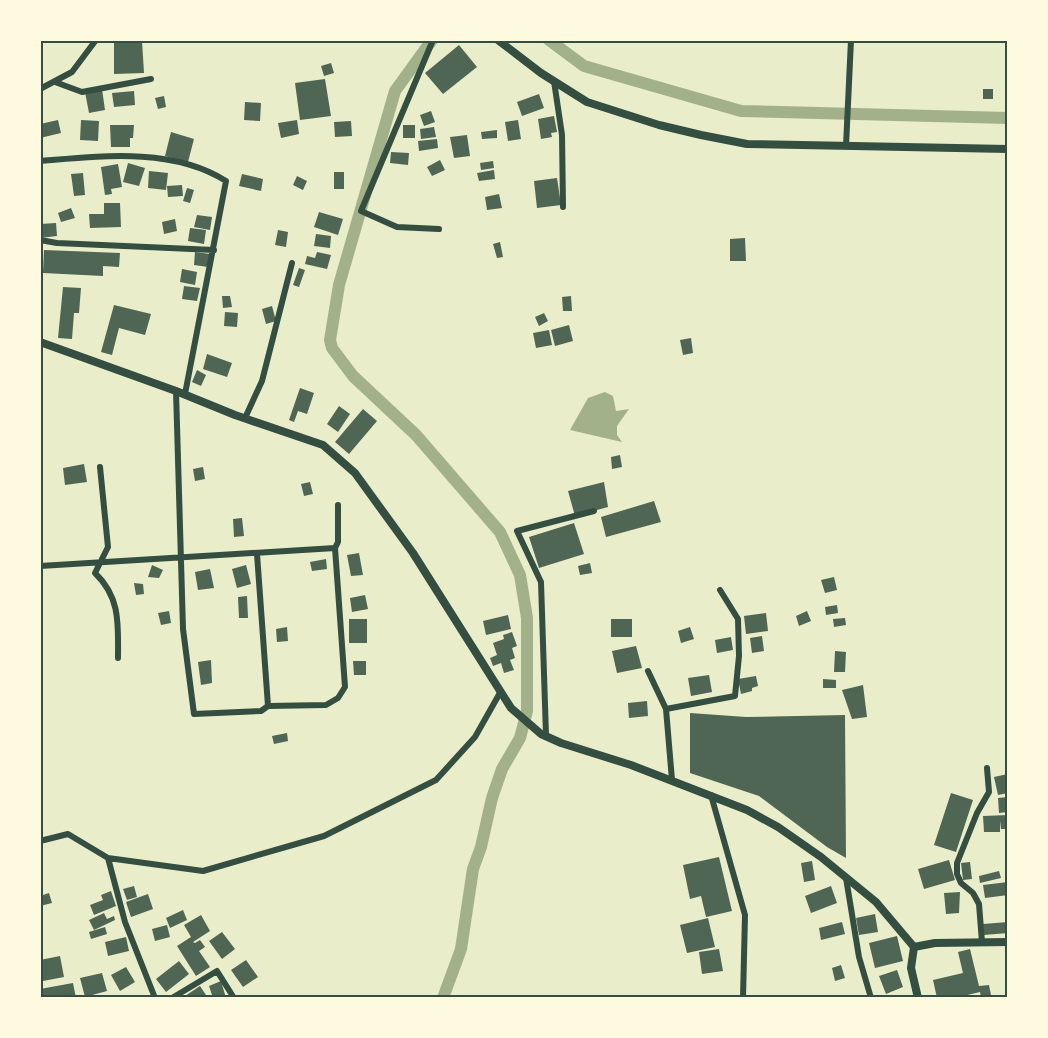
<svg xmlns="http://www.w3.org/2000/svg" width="1048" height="1038" font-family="'Exo 2',sans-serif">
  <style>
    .water { fill: #a3b18a }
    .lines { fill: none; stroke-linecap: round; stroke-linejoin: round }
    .canal { stroke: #a3b18a; stroke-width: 12 }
    .building { fill: #4f6655 }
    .minor { stroke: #344e41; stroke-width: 6 }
    .tertiary { stroke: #344e41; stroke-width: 8 }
    .secondary { stroke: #344e41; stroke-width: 8 }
    .neatline { fill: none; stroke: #344e41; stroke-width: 2 }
  </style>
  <rect width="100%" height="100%" fill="#e9edc9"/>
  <path class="water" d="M605,392L613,396L616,411L629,409L617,426V435L622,442L570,430L588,398Z"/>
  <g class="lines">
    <path class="canal" d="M432,40L395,91L339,285L330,340L332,348L353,376L416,435L500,532L520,575L527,618V711L520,738L502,769L492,798L481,847L473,869L461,949L443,998
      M549,40L584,66L741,111L1008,118"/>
  </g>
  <path class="building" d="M142,41L144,73L114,74V43Z
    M459,45L477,67L443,94L425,73Z
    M331,63L334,73L324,76L321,66Z
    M325,79L331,116L300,120L295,83Z
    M102,89L105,110L89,113L85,92Z
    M983,89H993V99H983Z
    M134,91L135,105L114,107L112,93Z
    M539,94L544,108L522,116L517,102Z
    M164,96L166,107L158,109L155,98Z
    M245,102L261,103L260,121L244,120Z
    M431,111L435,122L424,126L420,115Z
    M554,116L557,132L551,133L552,137L541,139L538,119Z
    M58,120L61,133L40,138V124Z
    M81,120L99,121L98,141L80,140Z
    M297,120L299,134L281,138L278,123Z
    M518,120L521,139L508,141L505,122Z
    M351,121L352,136L335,137L334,122Z
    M110,125H134L133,138H130V147H111Z
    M403,125H415V138H403Z
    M434,127L436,137L421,139L420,129Z
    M497,130V138L482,139L481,132Z
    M171,132L194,139L188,162L165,156Z
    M467,135L470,156L454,158L450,137Z
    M437,139L438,148L419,151L418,141Z
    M391,152L409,153L408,165L390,163Z
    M440,160L445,170L432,176L427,167Z
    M493,161L494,168L481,170L480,163Z
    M128,163L145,168L139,186L123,182Z
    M118,164L122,187L111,189L112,194L105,195L101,167Z
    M494,170L495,179L479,181L477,173Z
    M149,171L168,173L166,190L148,188Z
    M334,172H344V189H334Z
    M83,173L85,195L74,196L71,174Z
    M242,174L263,179L261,191L239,186Z
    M297,176L307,181L303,190L293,185Z
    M557,178L561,205L537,208L534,181Z
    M182,185L183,196L168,197L167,186Z
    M187,188L194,190L190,203L183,201Z
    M499,194L502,208L487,210L485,197Z
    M104,203H120L121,227L90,228L89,214H104Z
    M71,208L75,218L61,222L58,213Z
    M319,212L343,219L338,235L314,227Z
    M197,215L212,217L210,230L194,227Z
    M175,219L177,231L164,234L162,222Z
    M56,223L57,236L40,238V224Z
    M190,228L206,230L204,244L188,241Z
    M278,230L288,232L286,247L275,245Z
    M316,234L331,236L330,248L314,246Z
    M745,238L746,261H730V239Z
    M500,242L503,257L497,258L493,244Z
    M44,250L120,253L119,267L103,266V276L43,273Z
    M195,252L210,254L208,267L194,265Z
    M317,252L331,255L327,269L305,264L307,256L315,258Z
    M299,268L305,270L299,287L293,285Z
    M182,269L197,272L195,285L180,282Z
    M184,286L200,288L197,301L182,299Z
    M63,287L81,288L79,313H74L72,339L58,338Z
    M222,296H230L232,307L223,308Z
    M571,296L572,311H563L562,297Z
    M114,305L151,314L145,335L119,328L112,355L101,352Z
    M272,306L276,321L266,324L262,309Z
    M225,312L238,313L237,327L224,326Z
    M544,313L548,321L539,326L535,317Z
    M569,325L573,341L555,346L551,330Z
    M549,330L552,345L536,348L533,333Z
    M691,338L693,353L683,355L680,340Z
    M207,354L232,363L227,377L203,369Z
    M197,370L206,375L201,386L192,382Z
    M300,388L314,393L307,414L298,411L294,422L289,420Z
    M339,406L350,414L338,432L327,424Z
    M363,409L377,421L349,454L335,442Z
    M620,455L622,467L612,469L611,457Z
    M84,464L87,482L65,485L63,468Z
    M203,467L205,479L195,481L193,469Z
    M310,482L313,494L304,496L301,484Z
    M604,482L608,507L575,516L568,491Z
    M654,501L661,522L606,537L601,517Z
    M242,518L244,536L234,537L233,519Z
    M574,523L584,554L539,568L529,537Z
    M359,553L363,575L351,576L347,555Z
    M326,559L327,569L312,571L310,562Z
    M590,563L592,573L580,575L578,566Z
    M152,565L163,570L159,578L148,577Z
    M246,565L251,584L237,588L232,569Z
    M210,569L214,588L198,590L195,572Z
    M834,577L837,590L825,593L821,580Z
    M134,583L143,584L144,594L136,595Z
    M365,595L368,609L352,612L350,598Z
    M247,596L248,618H239L238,597Z
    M837,605L838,613L826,615L825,607Z
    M169,611L171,623L161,625L158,613Z
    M807,611L811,621L799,626L796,616Z
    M766,613L768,631L746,634L744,616Z
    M508,615L511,629L486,635L483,621Z
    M845,618L846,625L834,627L833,619Z
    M349,619H367V643H349Z
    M611,619H632V637H611Z
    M287,627L288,641L277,642L276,629Z
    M690,627L694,639L681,643L678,631Z
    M512,632L517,646L512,648L515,658L510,660L514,670L504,673L501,663L493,666L490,658L497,655L493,643L504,639L503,635Z
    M762,636L764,651L752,653L750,638Z
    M731,637L733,650L717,653L715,640Z
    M636,646L642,668L617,673L612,651Z
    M835,651L846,652L845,672H834Z
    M211,660L212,683L201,685L198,662Z
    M353,661H366V675H354Z
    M709,675L712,692L691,696L688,678Z
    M756,676L758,686L752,688V691L741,694L738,679Z
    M823,679L836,680V688H823Z
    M863,685L867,717L852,719L842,690Z
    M647,701L648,716L629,718L628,703Z
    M690,713L746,717L845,715L846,858L827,847L759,796L690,773Z
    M287,733L288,741L274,744L272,736Z
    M1008,774V793L998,795L994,777Z
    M951,793L973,800L956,852L934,845Z
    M1008,797V812L999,813L998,798Z
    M1008,815V829H1001L1000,821V832H984L983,816Z
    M719,857L732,911L706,917L701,896L690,899L683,865Z
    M949,860L955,880L924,889L918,869Z
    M812,861L815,880L804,882L801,863Z
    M970,862L972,879L963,880L961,863Z
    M999,871L1001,878L980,883L979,876Z
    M1008,882V895L985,898L983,885Z
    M134,886L137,897L127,900L123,889Z
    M831,886L837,903L811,913L805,896Z
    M111,891L116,906L94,915L90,905L103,900L101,895Z
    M960,892L959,913L946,914L944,893Z
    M49,893L52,903L40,906V896Z
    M148,894L153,909L131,917L126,902Z
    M183,910L187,920L170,928L166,918Z
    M104,913L107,919L114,916L115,920L94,930L89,920Z
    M875,914L878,932L859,935L856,918Z
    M201,915L210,931L193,942L195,943L200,940L205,947L199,951L210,967L196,976L177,946L191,937L184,925Z
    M708,918L715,947L687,953L680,925Z
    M842,922L845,934L821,940L819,928Z
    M1008,922V933L984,935L983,924Z
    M167,925L170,937L155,941L152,929Z
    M105,927L107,934L91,939L89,932Z
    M222,932L235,949L222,959L209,941Z
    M897,936L903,961L875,968L869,943Z
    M126,937L129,951L108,956L105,942Z
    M719,949L723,971L702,974L699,952Z
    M970,949L979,986L989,985L991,995L981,997L980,992L955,998H937L933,980L963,973L958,952Z
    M60,956L64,977L43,981L40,960Z
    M246,960L258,977L243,987L231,970Z
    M179,961L189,974L166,992L156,979Z
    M841,965L845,978L835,981L832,968Z
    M126,967L135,982L120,991L111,975Z
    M897,970L903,987L886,994L879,976Z
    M102,973L107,991L85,997L80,978Z
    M221,981L226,998H213L209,986Z
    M73,983L76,998H40V989Z
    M200,986L208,998H186L185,996Z"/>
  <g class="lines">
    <path class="minor" d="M433,40L361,211L397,227L439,229
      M554,81L562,135L563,207
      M55,82L82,92L151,79
      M40,89L72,72L96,40
      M846,146L851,40
      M40,161C100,156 173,147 226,181L185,394
      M40,240L57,243L214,250
      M176,391L183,629L194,714L261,711L268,706L326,705L338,698L345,687L335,548L338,542V505
      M245,418L262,381L292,263
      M100,467L108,547L95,573C121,598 118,625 118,658
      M257,554L268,706
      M40,566L335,548
      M648,671L666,709L672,780
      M666,709L735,696L739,656L738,619L720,590
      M546,735L541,582L517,531L594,511
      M711,795L745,915L743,998
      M40,841L68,834L108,858L203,871L324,836L436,780L475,737L501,691
      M108,858L125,922L155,998
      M846,878L859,957L871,998
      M982,942L979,904L973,893L961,883L957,874V863L977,813L989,792L987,768
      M172,998L217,971L234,998"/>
    <path class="tertiary" d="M498,40L541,73L587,102L659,125L701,135L747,144L1008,149
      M918,998L911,968L914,947L935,943L1008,942"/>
    <path class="secondary" d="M40,342L176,391L235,415L323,445L355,473L413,553L511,708L541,734L561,743L631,765L747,810L778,827L821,857L876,902L914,947"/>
  </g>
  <rect width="1048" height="1038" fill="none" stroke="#fefae0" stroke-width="84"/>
  <rect x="42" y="42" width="964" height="954" class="neatline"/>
</svg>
